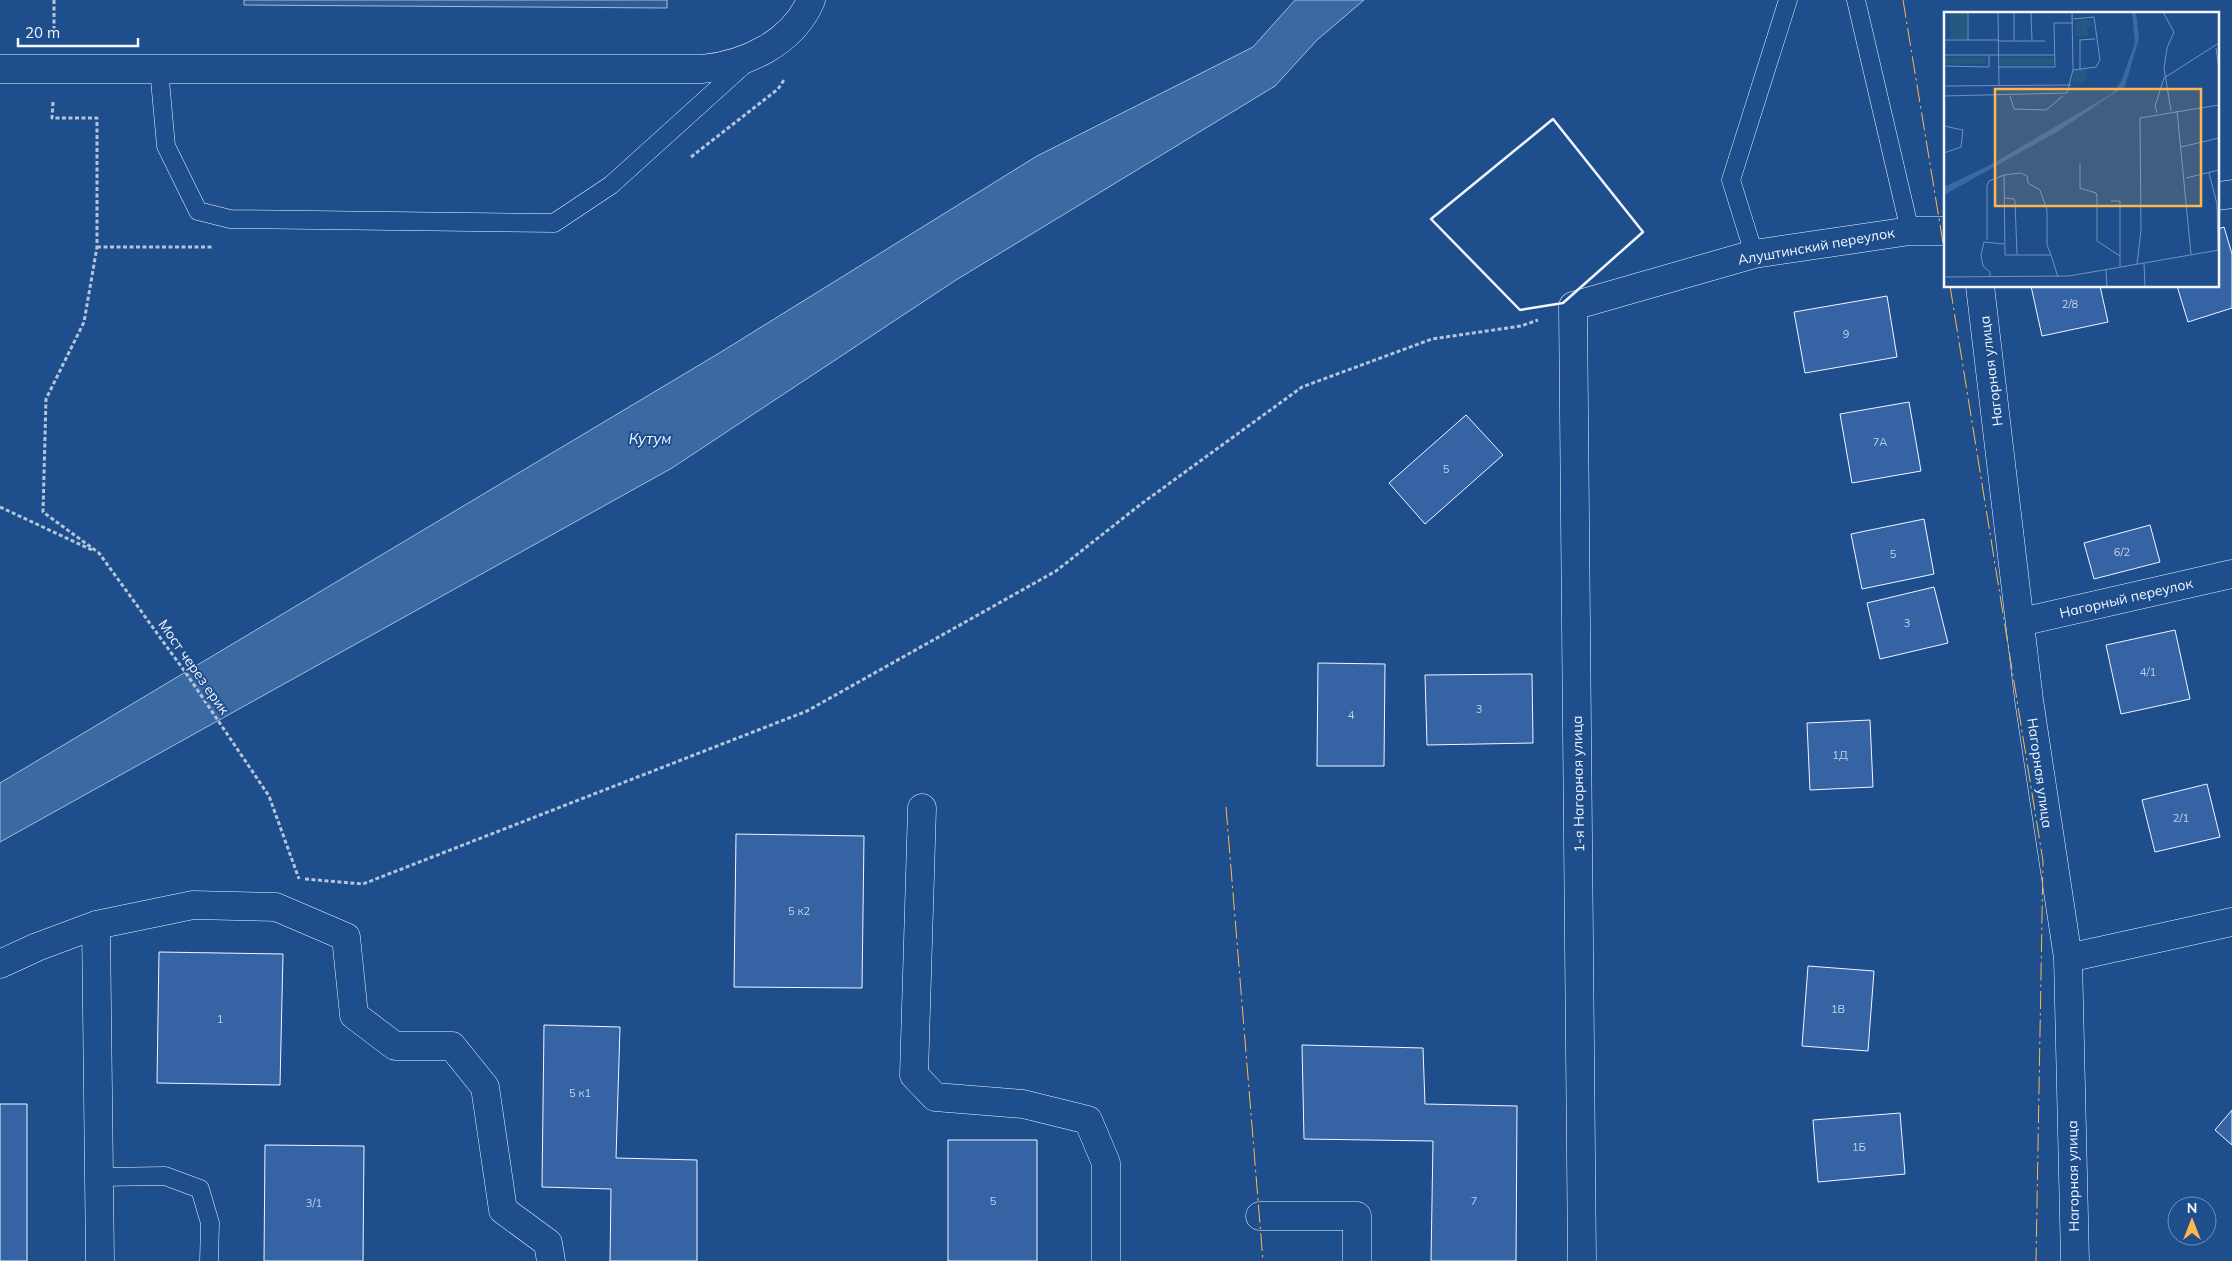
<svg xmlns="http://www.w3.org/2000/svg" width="2232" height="1261" font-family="Mulish,sans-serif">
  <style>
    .parking { fill: #305b95; stroke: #a8bbd7 }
    .water { fill: #3b69a3; stroke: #a8bbd7 }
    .building { fill: #3563a3; stroke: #f2f6ff }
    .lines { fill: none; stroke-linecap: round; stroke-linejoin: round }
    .service-casing { stroke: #f2f6ff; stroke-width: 19 }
    .minor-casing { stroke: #f2f6ff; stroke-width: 29 }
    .path { stroke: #b3c4dc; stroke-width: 3; stroke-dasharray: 4 2.5; stroke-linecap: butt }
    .service { stroke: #1f4e8c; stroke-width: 18 }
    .minor { stroke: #1f4e8c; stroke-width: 28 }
    .wall { stroke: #f2f6ff; stroke-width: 2.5 }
    .power { stroke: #ffb74d; stroke-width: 1; stroke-dasharray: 18 4 2.5 4; stroke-linecap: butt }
    .labels { text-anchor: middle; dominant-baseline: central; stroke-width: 4; stroke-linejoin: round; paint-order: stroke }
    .number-label { font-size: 11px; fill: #c3d1e8 }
    .street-label { font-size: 14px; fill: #f2f6ff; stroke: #1f4e8c }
    .water-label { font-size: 15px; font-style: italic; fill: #f2f6ff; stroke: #1f4e8c }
    .inset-road { fill: none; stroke: #7391ba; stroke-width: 1 }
    .view { fill: #ffb74d; fill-opacity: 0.15; stroke: #ffb74d; stroke-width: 2.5 }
    .inset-edge { fill: none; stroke: #f2f6ff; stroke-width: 2.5 }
  </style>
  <rect width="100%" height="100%" fill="#1f4e8c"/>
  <path class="parking" d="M244,0H667V8L244,5Z"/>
  <path class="water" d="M1295,0H1364L1317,40L1275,86L956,280L672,468L0,842V783L721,352L1037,156L1253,47Z"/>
  <path class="building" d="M2224,227L2232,254V308L2188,322L2177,286H2218V229Z
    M2031,286H2100L2108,322L2042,336Z
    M1887,296L1897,357L1805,373L1794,312Z
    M1909,402L1921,471L1852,483L1840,414Z
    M1466,415L1503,455L1425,524L1389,483Z
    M1924,519L1934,574L1862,589L1851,534Z
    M2150,525L2160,562L2094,579L2084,543Z
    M1934,587L1948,643L1880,659L1867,603Z
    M2175,630L2190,699L2121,714L2106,645Z
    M1318,663L1385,664L1384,766H1317Z
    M1532,674L1533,743L1427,745L1425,675Z
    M1870,720L1873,787L1810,790L1807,723Z
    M2207,784L2220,837L2155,852L2142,800Z
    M736,834L864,836L862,988L734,987Z
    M159,952L283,954L280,1085L157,1083Z
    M1808,966L1874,971L1868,1051L1802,1046Z
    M544,1025L620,1027L616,1158L697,1160V1261H610L611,1189L542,1187Z
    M1302,1045L1423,1048L1425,1104L1517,1106L1516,1261H1431L1433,1141L1304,1139Z
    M0,1104H27V1261H0Z
    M2232,1110V1145L2215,1130Z
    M1900,1113L1905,1174L1818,1182L1813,1120Z
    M948,1140H1037V1261H948Z
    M265,1145L364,1146L363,1261H264Z"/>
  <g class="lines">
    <defs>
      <path id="service" d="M1856,0L1910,231
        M159,69L166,146L198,211L230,219L554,223L611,185L746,63
        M1754,254L1731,180L1788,0
        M100,1177L165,1176L200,1189L210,1223L209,1261"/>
      <path id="minor" d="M0,69H702C745,65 793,43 811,0
        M2218,196L2232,194
        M1980,286L2029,700L2068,958L2075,1261
        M2021,622L2232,574
        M922,808L914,1075L935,1097L1023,1104L1088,1120L1106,1163V1261
        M2068,958L2232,922
        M0,964L37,947L96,925
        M1260,1216H1357V1261
        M100,1261L96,925L193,905L276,907L346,937L354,1015L395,1046H452L485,1087L503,1210L548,1243L551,1261
        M1582,1261L1573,306L1754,254L1910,231H1946"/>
    </defs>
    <use href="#service" class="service-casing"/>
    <use href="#minor" class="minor-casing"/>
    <path class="path" d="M54,0V34
      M53,102L52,118H97V247L84,322L46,399L43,512L99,553L188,676L269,796L299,879
      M691,157L778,89L784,80
      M97,247H212
      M0,507L92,550
      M305,879L363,884L807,711L1056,571L1141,504L1302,387L1432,339L1521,326L1538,320"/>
    <use href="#service" class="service"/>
    <use href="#minor" class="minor"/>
    <path class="wall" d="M1553,119L1643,232L1563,303L1520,310L1431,219Z"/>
    <path class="power" d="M1903,0L1946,261
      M1950,286L2043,861L2036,1261
      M1226,807L1263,1261"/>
  </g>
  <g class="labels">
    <g class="number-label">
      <text x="2070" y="304">2/8</text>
      <text x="1846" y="334">9</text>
      <text x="1880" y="442">7А</text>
      <text x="1446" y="469">5</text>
      <text x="2122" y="552">6/2</text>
      <text x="1893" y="554">5</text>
      <text x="1907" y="623">3</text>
      <text x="2148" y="672">4/1</text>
      <text x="1479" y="709">3</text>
      <text x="1351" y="715">4</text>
      <text x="1840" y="755">1Д</text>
      <text x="2181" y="818">2/1</text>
      <text x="799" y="911">5 к2</text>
      <text x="1838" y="1009">1В</text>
      <text x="220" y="1019">1</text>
      <text x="580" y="1093">5 к1</text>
      <text x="1859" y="1147">1Б</text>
      <text x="993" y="1201">5</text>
      <text x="1474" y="1201">7</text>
      <text x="314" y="1203">3/1</text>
    </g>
    <g class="street-label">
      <text transform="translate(1816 246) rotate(-10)">Алуштинский переулок</text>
      <text transform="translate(1991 371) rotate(-97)">Нагорная улица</text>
      <text transform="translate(2126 598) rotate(-13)">Нагорный переулок</text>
      <text transform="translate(194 667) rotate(55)">Мост через ерик</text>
      <text transform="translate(2040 773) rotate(82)">Нагорная улица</text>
      <text transform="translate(1578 784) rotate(-91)">1-я Нагорная улица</text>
      <text transform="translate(2073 1176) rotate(-91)">Нагорная улица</text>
    </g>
    <g class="water-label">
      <text x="650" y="438">Кутум</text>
    </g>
  </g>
  <g transform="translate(1944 12)">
    <rect width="275" height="275" fill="#1f4e8c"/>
    <path d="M6,0H23V27H6ZM136,8H148V14H143L144,24L132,25V13ZM0,46H42V52H0ZM56,46H109V53H56ZM143,55V67L138,71L128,69L129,58Z" fill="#245a82"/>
    <path d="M188,0H192L195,27L181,74L113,120L0,183V175L46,153L167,82L177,70L191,31Z" fill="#3b69a3"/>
    <path class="inset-road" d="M24,0V28M54,0L55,73M70,0V29M87,0L88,29M219,0L230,20L223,36L220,56L227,99M0,28H54M135,28L151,27M54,29H101M272,36L275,57M0,43H111M0,54L45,55V43M54,55H111L110,11H129M129,58L152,55L156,48L150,5L129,7M136,58V28M0,74L127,73M0,84L123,81L129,58L128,0M66,84L70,97L102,98L119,84M233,99L247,242M213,101L211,94L220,66L275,31M0,114L19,118L17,135L0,141M237,135L275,126M136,152V176L152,181L153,184V229L176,244M265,161L273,192L274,238M242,166L275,158M61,186L70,187L71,190L73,242M167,189H176V255M43,228V174L45,169L60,163M107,243L103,233V198L96,178L84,171L83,164L77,161L60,163L61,243H107L114,265M200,251L201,275M193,252L197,218L196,106L275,93M162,258L163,275M0,265L125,264L275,238M46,265V260L39,254L37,243L40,230L60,232"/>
    <path class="view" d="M51,77H257V194H51Z"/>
    <rect width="275" height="275" class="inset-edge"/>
  </g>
  <g transform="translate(2192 1221)"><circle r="24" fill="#1f4e8c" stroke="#7391ba"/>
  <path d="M0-4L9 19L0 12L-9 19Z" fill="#ffb74d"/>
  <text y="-8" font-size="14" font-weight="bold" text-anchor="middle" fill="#f2f6ff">N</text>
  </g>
  <path d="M18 38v8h120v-8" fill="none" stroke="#f2f6ff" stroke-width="2.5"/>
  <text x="25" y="38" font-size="15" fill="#f2f6ff" stroke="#1f4e8c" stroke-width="4" paint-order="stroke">20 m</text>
</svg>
